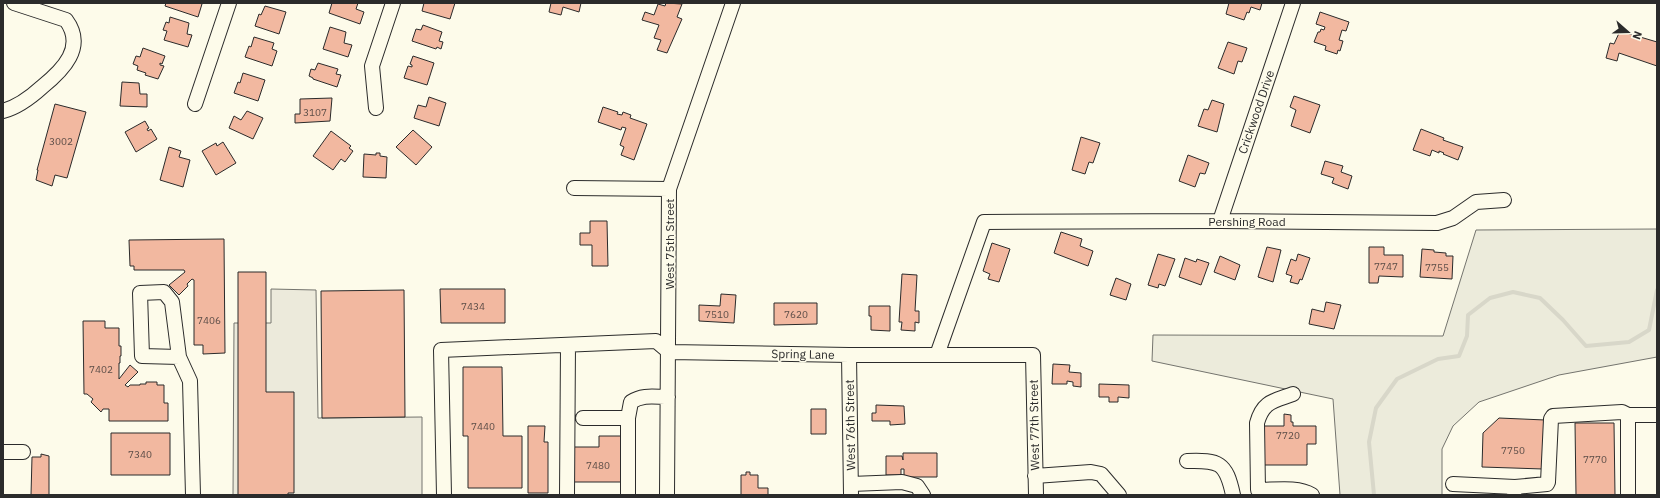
<svg xmlns="http://www.w3.org/2000/svg" width="1660" height="498" font-family="'IBM Plex Sans',sans-serif">
  <style>
    .green { fill: #ecebdb; stroke: #74746e }
    .parking { fill: #eceadb; stroke: #74746e }
    .lines { fill: none; stroke-linecap: round; stroke-linejoin: round }
    .stream { stroke: #d8d7c9; stroke-width: 4 }
    .building { fill: #f2b8a0; stroke: #2b2b2b }
    .minor-casing { stroke: #2b2b2b; stroke-width: 16 }
    .minor { stroke: #fdfbea; stroke-width: 14 }
    .labels { text-anchor: middle; dominant-baseline: central; stroke-width: 3; stroke-linejoin: round; paint-order: stroke }
    .number-label { font-size: 10px; fill: #5d4e48 }
    .street-label { font-size: 12px; fill: #2b2b2b; stroke: #fdfbea }
  </style>
  <rect width="100%" height="100%" fill="#fdfbea"/>
  <path class="green" d="M1657,229V357L1559,375L1479,402L1453,426L1442,449V495H1340L1333,399L1152,361L1153,335L1443,336L1476,230Z"/>
  <path class="parking" d="M271,289L316,290L318,418L422,417V495H233L234,323H271Z"/>
  <g class="lines">
    <path class="stream" d="M1374,495L1369,442L1376,408L1397,379L1438,359L1459,356L1467,336L1468,315L1490,298L1513,292L1540,298L1563,320L1586,346L1629,342L1649,330L1657,290"/>
  </g>
  <path class="building" d="M166,3H199L202,4L198,17L165,6Z
    M332,3H358L356,9L364,12L360,24L329,13Z
    M424,3H455L450,19L422,11Z
    M551,3H581L579,12L563,7L561,15L549,12Z
    M666,3L682,4L677,17L682,19L667,53L657,50L661,40L654,38L659,25L642,20L645,12L654,15L658,4L665,6Z
    M1229,3H1262L1260,10L1251,7L1249,13L1247,12L1244,20L1226,14Z
    M265,6L286,12L279,34L255,26L259,14L261,15Z
    M1320,12L1349,22L1346,31L1342,30L1339,40L1343,41L1340,51L1338,50L1337,54L1325,50L1326,46L1314,42L1318,32H1320L1321,29L1324,30L1325,27L1316,24Z
    M170,17L189,23L187,34L192,35L188,47L164,40L167,31L163,30L166,22L169,23Z
    M423,25L442,32L439,41L443,42L441,49L437,47L436,49L412,41L416,29L421,30Z
    M330,27L346,32L344,43L352,45L348,57L323,49Z
    M1620,31L1657,42V66L1619,53L1617,61L1606,58L1610,43L1614,44Z
    M254,37L274,43L272,49L277,51L272,66L245,57L249,46L251,47Z
    M1228,42L1247,48L1242,62L1238,61L1234,74L1218,68Z
    M143,48L165,56L162,64L160,63V65L164,66L158,79L145,75L146,73L137,70L138,66L133,64L136,56L140,57Z
    M413,56L434,63L427,85L404,78L408,66L412,67V65L410,64Z
    M318,63L338,69L336,74L341,75L337,87L313,79V78L309,76L311,69L315,70Z
    M243,73L265,80L258,101L234,93L238,82L240,83Z
    M122,82L139,83L140,94H147V107L120,106Z
    M1294,96L1320,105L1310,133L1291,126L1296,110L1290,107Z
    M429,97L446,103L439,126L414,118L418,105L426,107Z
    M332,98L330,121L295,123V114H300V99Z
    M1212,100L1224,104L1217,132L1198,126L1204,109L1208,110Z
    M55,104L86,112L67,178L55,175L52,186L36,180L38,170H37Z
    M603,107L618,112L617,114L622,115L623,112L631,115L630,118L647,124L634,160L621,155L624,147L620,145L626,128L622,127L621,130L598,122Z
    M247,111L263,118L253,139L229,128L234,116L241,120Z
    M145,121L149,128L147,129L148,131L151,129L157,139L136,152L125,132Z
    M1421,129L1444,138L1443,140L1463,147L1458,160L1443,154L1444,153L1439,151V153L1432,150L1430,156L1413,150Z
    M413,130L432,147L416,165L396,147Z
    M331,131L351,146L349,148L353,151L345,162L341,159L333,170L313,156Z
    M1081,137L1100,143L1093,163L1089,162L1085,174L1072,170Z
    M223,142L236,163L216,175L202,151L216,143L217,146Z
    M169,147L181,151L179,157L190,160L183,187L160,180Z
    M376,153H380V156L387,157L386,178L363,177L364,154L376,155Z
    M1188,155L1209,163L1205,174L1200,173L1195,187L1179,181Z
    M1325,161L1343,166L1341,172L1352,176L1348,189L1332,183L1334,178L1321,174Z
    M590,221H607L608,266H592V245H580V233H590Z
    M1061,232L1082,239L1080,246L1093,251L1088,266L1054,253Z
    M224,239L225,353L203,354V345H194V280L192,279L187,284L188,286L179,295L169,285L185,272L184,270H134V266H130L129,240Z
    M992,243L1010,249L999,282L988,279L990,274L983,271Z
    M1267,247L1281,250L1273,282L1258,277Z
    M1369,247H1384V255H1403V277L1379,276L1378,283H1369Z
    M1422,249L1434,250V252L1446,253V256H1453L1452,279L1420,277Z
    M1158,254L1175,259L1165,286L1159,284L1158,288L1148,285Z
    M1298,254L1310,258L1302,280L1300,279L1298,284L1290,282L1292,276L1286,274L1291,259L1296,261Z
    M1220,256L1240,265L1235,280L1214,272Z
    M1185,258L1196,262L1197,259L1209,263L1201,285L1179,277Z
    M238,272H266V392H294V493H288V495H238Z
    M902,274L917,275L915,311H919V323L915,322V331L901,330L902,322H899Z
    M1116,278L1131,284L1126,300L1110,295Z
    M440,289H505V323H441Z
    M404,290L405,417L322,418L321,291Z
    M721,294L736,295L734,323L699,321V305L720,306Z
    M1326,302L1341,305L1334,329L1309,324L1312,309L1324,312Z
    M774,303H817V324L774,325Z
    M869,306H890V331L871,330V316H869Z
    M83,321H105V328H119V346H121V356H120V363H119V379L130,365L138,372L125,385L128,387L130,385H140V384H146V382H157V385H164V403H168V421H109V409H103L101,412L91,402L93,399L87,394H84Z
    M1053,364L1070,365L1069,372L1081,373V387L1073,386V382L1067,381V384H1052Z
    M463,367H502L503,436H522V488H468V436H463Z
    M1099,384L1129,385V398L1118,397V402H1109V397H1099Z
    M876,405L904,406L905,424L890,425V421H872V413H876Z
    M811,409H826V434H811Z
    M1284,414L1291,415V422H1293V426H1316V444H1307V465H1260V426H1284Z
    M1499,418L1545,420L1543,469L1482,467L1483,433Z
    M1575,423H1614L1615,495H1576Z
    M528,426H545L544,442H548V493H528Z
    M111,433H170V475H111Z
    M599,436H622V482H574V447H599Z
    M903,453H937V477H904V469H901V475H886V456H902L903,460Z
    M41,454L49,456V495H31L32,457H41Z
    M746,472H750V475H758V488H768V495H741V475H746Z"/>
  <g class="lines">
    <defs>
      <path id="minor" d="M195,104L229,3
        M376,108L372,66L393,3
        M3,111C18,107 31,97 42,87C63,70 86,47 66,20L14,3
        M574,188L669,189
        M1220,221L1293,3
        M849,355L851,495
        M937,355L984,222L1220,221L1437,223L1453,218L1476,202L1504,200
        M179,357L142,356L140,293L164,292L172,302L179,357L190,381L193,495
        M1293,394C1274,401 1263,401 1257,423L1258,490C1275,490 1297,486 1312,495
        M583,418H628
        M3,452H23
        M1187,461C1219,460 1226,462 1233,495
        M1035,476L1091,472L1101,474L1119,495
        M851,484L902,482L917,486L923,495
        M1453,484L1515,487
        M444,495L441,350L656,341L669,352L849,355H1033L1036,495
        M567,495L568,345
        M628,495V418L631,402C643,394 655,397 668,397
        M667,495L669,189L733,3
        M1514,495L1515,487L1547,484L1548,482L1551,419L1553,416L1622,412L1628,415
        M1628,495V415H1657"/>
    </defs>
    <use href="#minor" class="minor-casing"/>
    <use href="#minor" class="minor"/>
  </g>
  <g class="labels">
    <g class="number-label">
      <text x="315" y="112">3107</text>
      <text x="61" y="141">3002</text>
      <text x="1386" y="266">7747</text>
      <text x="1437" y="267">7755</text>
      <text x="473" y="306">7434</text>
      <text x="717" y="314">7510</text>
      <text x="796" y="314">7620</text>
      <text x="209" y="320">7406</text>
      <text x="101" y="369">7402</text>
      <text x="483" y="426">7440</text>
      <text x="1288" y="435">7720</text>
      <text x="1513" y="450">7750</text>
      <text x="140" y="454">7340</text>
      <text x="1595" y="459">7770</text>
      <text x="598" y="465">7480</text>
    </g>
    <g class="street-label">
      <text transform="translate(1256 112) rotate(-71)">Crickwood Drive</text>
      <text x="1247" y="221">Pershing Road</text>
      <text transform="translate(669 244) rotate(-90)">West 75th Street</text>
      <text transform="translate(803 354) rotate(1)">Spring Lane</text>
      <text transform="translate(850 425) rotate(-91)">West 76th Street</text>
      <text transform="translate(1034 425) rotate(-91)">West 77th Street</text>
    </g>
  </g>
  <rect width="1660" height="498" fill="none" stroke="#2b2b2b" stroke-width="8"/>
  <g transform="translate(1628 32) rotate(110)" stroke="#fdfbea" stroke-width="3" paint-order="stroke">
  <path d="M0-3L7 15L0 10L-7 15Z" fill="#2b2b2b"/>
  <text y="-6" font-size="11" font-weight="bold" text-anchor="middle" fill="#2b2b2b">N</text>
  </g>
</svg>
